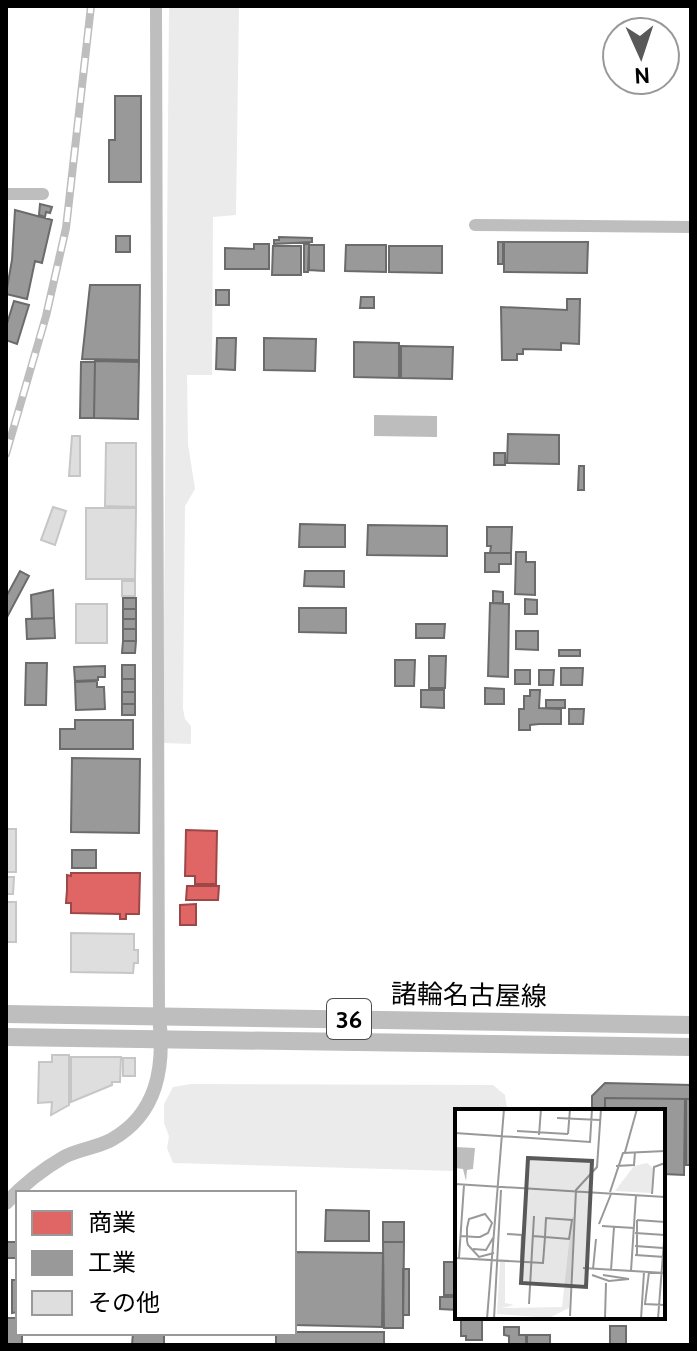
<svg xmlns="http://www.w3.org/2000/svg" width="697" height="1351" font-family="Cabin,'Noto Sans JP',sans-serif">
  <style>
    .green { fill: #ebebeb }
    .water { fill: #bdbdbd }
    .shops { fill: #e06666; stroke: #9d4747; stroke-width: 2 }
    .industry { fill: #999; stroke: #6b6b6b; stroke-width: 2 }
    .building { fill: #dedede; stroke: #c6c6c6; stroke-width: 2 }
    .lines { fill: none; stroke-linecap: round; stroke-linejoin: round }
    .minor { stroke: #bebebe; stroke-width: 12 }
    .tertiary { stroke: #bebebe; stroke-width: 14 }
    .primary { stroke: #bebebe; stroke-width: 18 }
    .rail-casing { stroke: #bebebe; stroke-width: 8 }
    .rail { stroke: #fff; stroke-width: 5; stroke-dasharray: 15; stroke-linecap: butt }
    .labels { text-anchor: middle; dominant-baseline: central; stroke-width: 8; stroke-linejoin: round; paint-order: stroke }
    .shield { fill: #fff; stroke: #4c4c4c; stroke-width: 2 }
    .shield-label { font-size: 24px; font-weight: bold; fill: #000 }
    .street-label { font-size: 26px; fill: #000; stroke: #fff }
    .inset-road { fill: none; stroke: #999; stroke-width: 2 }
    .view { fill: #595959; fill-opacity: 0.15; stroke: #595959; stroke-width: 4 }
    .inset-edge { fill: none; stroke: #000; stroke-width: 4 }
  </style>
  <rect width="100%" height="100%" fill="#fff"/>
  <path class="green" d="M169,6H239L236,215L213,217L212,375H187L188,444L195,489L185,506L183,709L185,719L191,726V744L163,743Z
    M191,1084L493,1085L505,1095L507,1108L505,1111H457V1167L454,1171L173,1163L167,1148L169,1136L164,1123V1104L173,1087Z"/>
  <path class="water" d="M374,415L437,416V437L374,436Z"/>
  <path class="shops" d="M186,830L217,831L216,884H195V876H185Z
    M71,873H140L139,914H126V919H120V914L71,913V903H66L67,890V875L71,876Z
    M187,886H219L218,900H186Z
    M196,904V925H180V905Z"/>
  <path class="industry" d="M115,96H141V182H109V140H115Z
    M40,204L52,207L50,213L46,212L45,217L39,215Z
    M15,210L52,220L42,263L35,261L27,299L6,294L12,260Z
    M116,236H130V252H116Z
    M279,237L312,238V242L274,244V240H279Z
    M498,242H503V264H498Z
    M504,242H588L587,273L504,272Z
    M254,244H269V269H225V248L254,249Z
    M304,244H309L308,272H304Z
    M309,245H324V271L309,270Z
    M346,245H386V272L345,271Z
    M273,246H301V275H272Z
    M389,246H442V273L389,272Z
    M90,285H140L139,360L82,359Z
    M216,290H229V305H216Z
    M361,297H374V308H360Z
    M567,299H580L579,344L561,343V350L523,349V354H517V360H502L501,307L567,310Z
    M14,301L29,305L17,344L6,340V327Z
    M217,338H236L235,370L216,369Z
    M264,338L316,339L315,371L264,370Z
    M354,342L399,343V378L354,377Z
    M401,346L453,347L452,379L401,378Z
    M95,361L139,362L138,419L94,418Z
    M81,362H95L94,418H80Z
    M508,434L559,435V464L507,463Z
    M494,453H505V465H494Z
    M579,466H584V490H578Z
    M300,524L345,525V547H299Z
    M368,525L447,526V556L367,555Z
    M487,527H512L511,553H490L491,546H487Z
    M516,552H526V562H535V595L515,594Z
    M485,553H511V564H499V572H485Z
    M20,571L29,576L6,619V597Z
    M305,571H344V587L304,586Z
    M53,590L54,618L32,619L31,595Z
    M493,591L503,592V603H493Z
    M123,598H136V609H123Z
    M525,599L537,600V614H525Z
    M490,603L509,604L508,677L488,676Z
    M299,608H346V633L299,632Z
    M123,609H136V619H123Z
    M54,618L55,638L27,639L26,619Z
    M123,619H136V629H123Z
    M416,624H445L444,638H416Z
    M123,629H136V641H123Z
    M516,631H538V650L516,649Z
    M123,641H136L135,653H122Z
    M559,650H580V656H559Z
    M429,656H446L445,688H429Z
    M395,660H415L414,686H395Z
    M26,663H47L46,705H25Z
    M122,665H135V679H122Z
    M105,666V677H98V680L75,681L74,667Z
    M561,668H583L582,685H561Z
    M515,670H530V684H515Z
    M539,670H554L553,685H539Z
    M122,679H135V692H122Z
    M97,681V687H104L105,709L76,710L75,682Z
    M485,688L504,689V704H485Z
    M421,690H444V708L421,707Z
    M530,690H540L539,708L561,709V724H539L530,725V730H519V709H524V696H530Z
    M122,692H135V704H122Z
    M546,700H565V708H546Z
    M122,704H135V715H122Z
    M569,709H584L583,724H569Z
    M75,720H133V749H60V729H75Z
    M72,758L140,759L139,833L71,832Z
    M72,850H96V868H72Z
    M605,1083L691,1085V1099L605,1098V1111H592V1096Z
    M605,1098L685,1099L684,1175L663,1174V1111H605Z
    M686,1099H691V1165H686Z
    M326,1210L369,1211V1241H325Z
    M383,1222H404V1242H383Z
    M6,1242H18V1258H6Z
    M383,1242H404L403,1328H384Z
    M294,1252L383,1253L382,1327L294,1325Z
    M444,1262H457V1295H444Z
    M403,1269H409V1315H403Z
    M12,1280H18V1312L12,1313Z
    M440,1297H457V1310L440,1309Z
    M6,1318H18V1333H22V1345H6Z
    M461,1319L482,1320V1340H466V1336H461Z
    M610,1326H626V1345H610Z
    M504,1327H519V1335H526V1345H509V1336L504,1335Z
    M294,1332H384V1345H276V1333Z
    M133,1333H164V1345H132Z
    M527,1335H550V1345H527Z"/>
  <path class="building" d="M72,436H80V476H69Z
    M106,443H136V507L105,506Z
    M53,507L66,511L55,545L41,540Z
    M86,508H136L135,579H86Z
    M122,581H135V596H122Z
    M76,604H107V643H76Z
    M6,829H16V872H6Z
    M6,877H14L13,894H6Z
    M6,902H16V942H6Z
    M71,933L134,934V950H138V963H134L133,973L71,972Z
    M52,1055H69V1105L51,1115L52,1102L38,1103L39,1062H52Z
    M71,1057H121L120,1082H112V1085L71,1102Z
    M123,1058H135V1076H123Z"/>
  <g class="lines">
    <path class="minor" d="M156,6L159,1016
      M6,194H43
      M475,225L691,227"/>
    <path class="tertiary" d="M6,1203C22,1186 43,1169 64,1157C78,1149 96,1148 111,1140C158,1114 165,1066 159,1016"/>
    <path class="primary" d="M6,1014L691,1025
      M6,1037L691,1047"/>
    <defs>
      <path id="rail" d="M6,454L46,316L66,228L91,6"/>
    </defs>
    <use href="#rail" class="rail-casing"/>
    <use href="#rail" class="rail"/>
  </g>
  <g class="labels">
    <rect class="shield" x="327" y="999" width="44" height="40" rx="6"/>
    <g class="shield-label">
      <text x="349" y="1019">36</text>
    </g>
    <g class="street-label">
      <text transform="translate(469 995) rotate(1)">諸輪名古屋線</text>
    </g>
  </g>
  <g transform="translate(455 1109)">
    <rect width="210" height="210" fill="#fff"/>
    <path d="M192,54L198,59L196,84L160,82L179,57ZM117,108H119L114,199L94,209L42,205L45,153H50V194L59,196L46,199L107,198Z" fill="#ebebeb"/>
    <path d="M0,38L20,39L18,60L12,61L11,72L8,60L0,59Z" fill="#bdbdbd"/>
    <path class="inset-road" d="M102,9L145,11M62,22L113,25M0,24L135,33L137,0M113,25L115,0M84,26L86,0M170,43L182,0M161,57L179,56L180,43M0,75L210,88M155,83L168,44L210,42M197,85L199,58L210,54M182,111L210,113M144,115L156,85M147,117L179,119M180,124L210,126M52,125L67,126L66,153M6,127L21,128H25L33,124L37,114L30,105L14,110L12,119V132L13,136L24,148L39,144M78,127L114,130L117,111L91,109L90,128M180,137L208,139M18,140L31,141L38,129M180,146L210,148M182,146V111M0,149L88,154L90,128M4,149L9,76M128,159L210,164M138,160L141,130M156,161L159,118M176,162L181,86M194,163L190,195L210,196M137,166L154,172L174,170L148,166M74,195L79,107M115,207L121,81L142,58L146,0M150,209L151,174M32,210L49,0M39,210L46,81M186,210L189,163M203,210L210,119"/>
    <path class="view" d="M73,49L137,52L131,178L66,174Z"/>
    <rect width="210" height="210" class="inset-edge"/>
  </g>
  <rect width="697" height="1351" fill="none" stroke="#000000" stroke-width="16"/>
  <rect x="16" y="1191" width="280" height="144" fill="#ffffff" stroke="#999999" stroke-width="2"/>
  <rect x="32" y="1211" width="40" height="24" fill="#e06666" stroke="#999999" stroke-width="2"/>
  <text x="88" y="1231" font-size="24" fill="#000000">商業</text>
  <rect x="32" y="1251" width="40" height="24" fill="#999999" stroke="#999999" stroke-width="2"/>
  <text x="88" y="1271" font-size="24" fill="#000000">工業</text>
  <rect x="32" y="1291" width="40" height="24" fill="#dedede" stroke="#999999" stroke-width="2"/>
  <text x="88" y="1311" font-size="24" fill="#000000">その他</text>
  <g transform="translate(641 56) rotate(177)"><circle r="38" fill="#ffffff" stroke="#999999" stroke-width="2"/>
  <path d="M0-6L14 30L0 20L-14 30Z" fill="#595959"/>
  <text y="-12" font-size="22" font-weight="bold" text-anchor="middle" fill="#000000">N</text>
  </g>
</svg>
